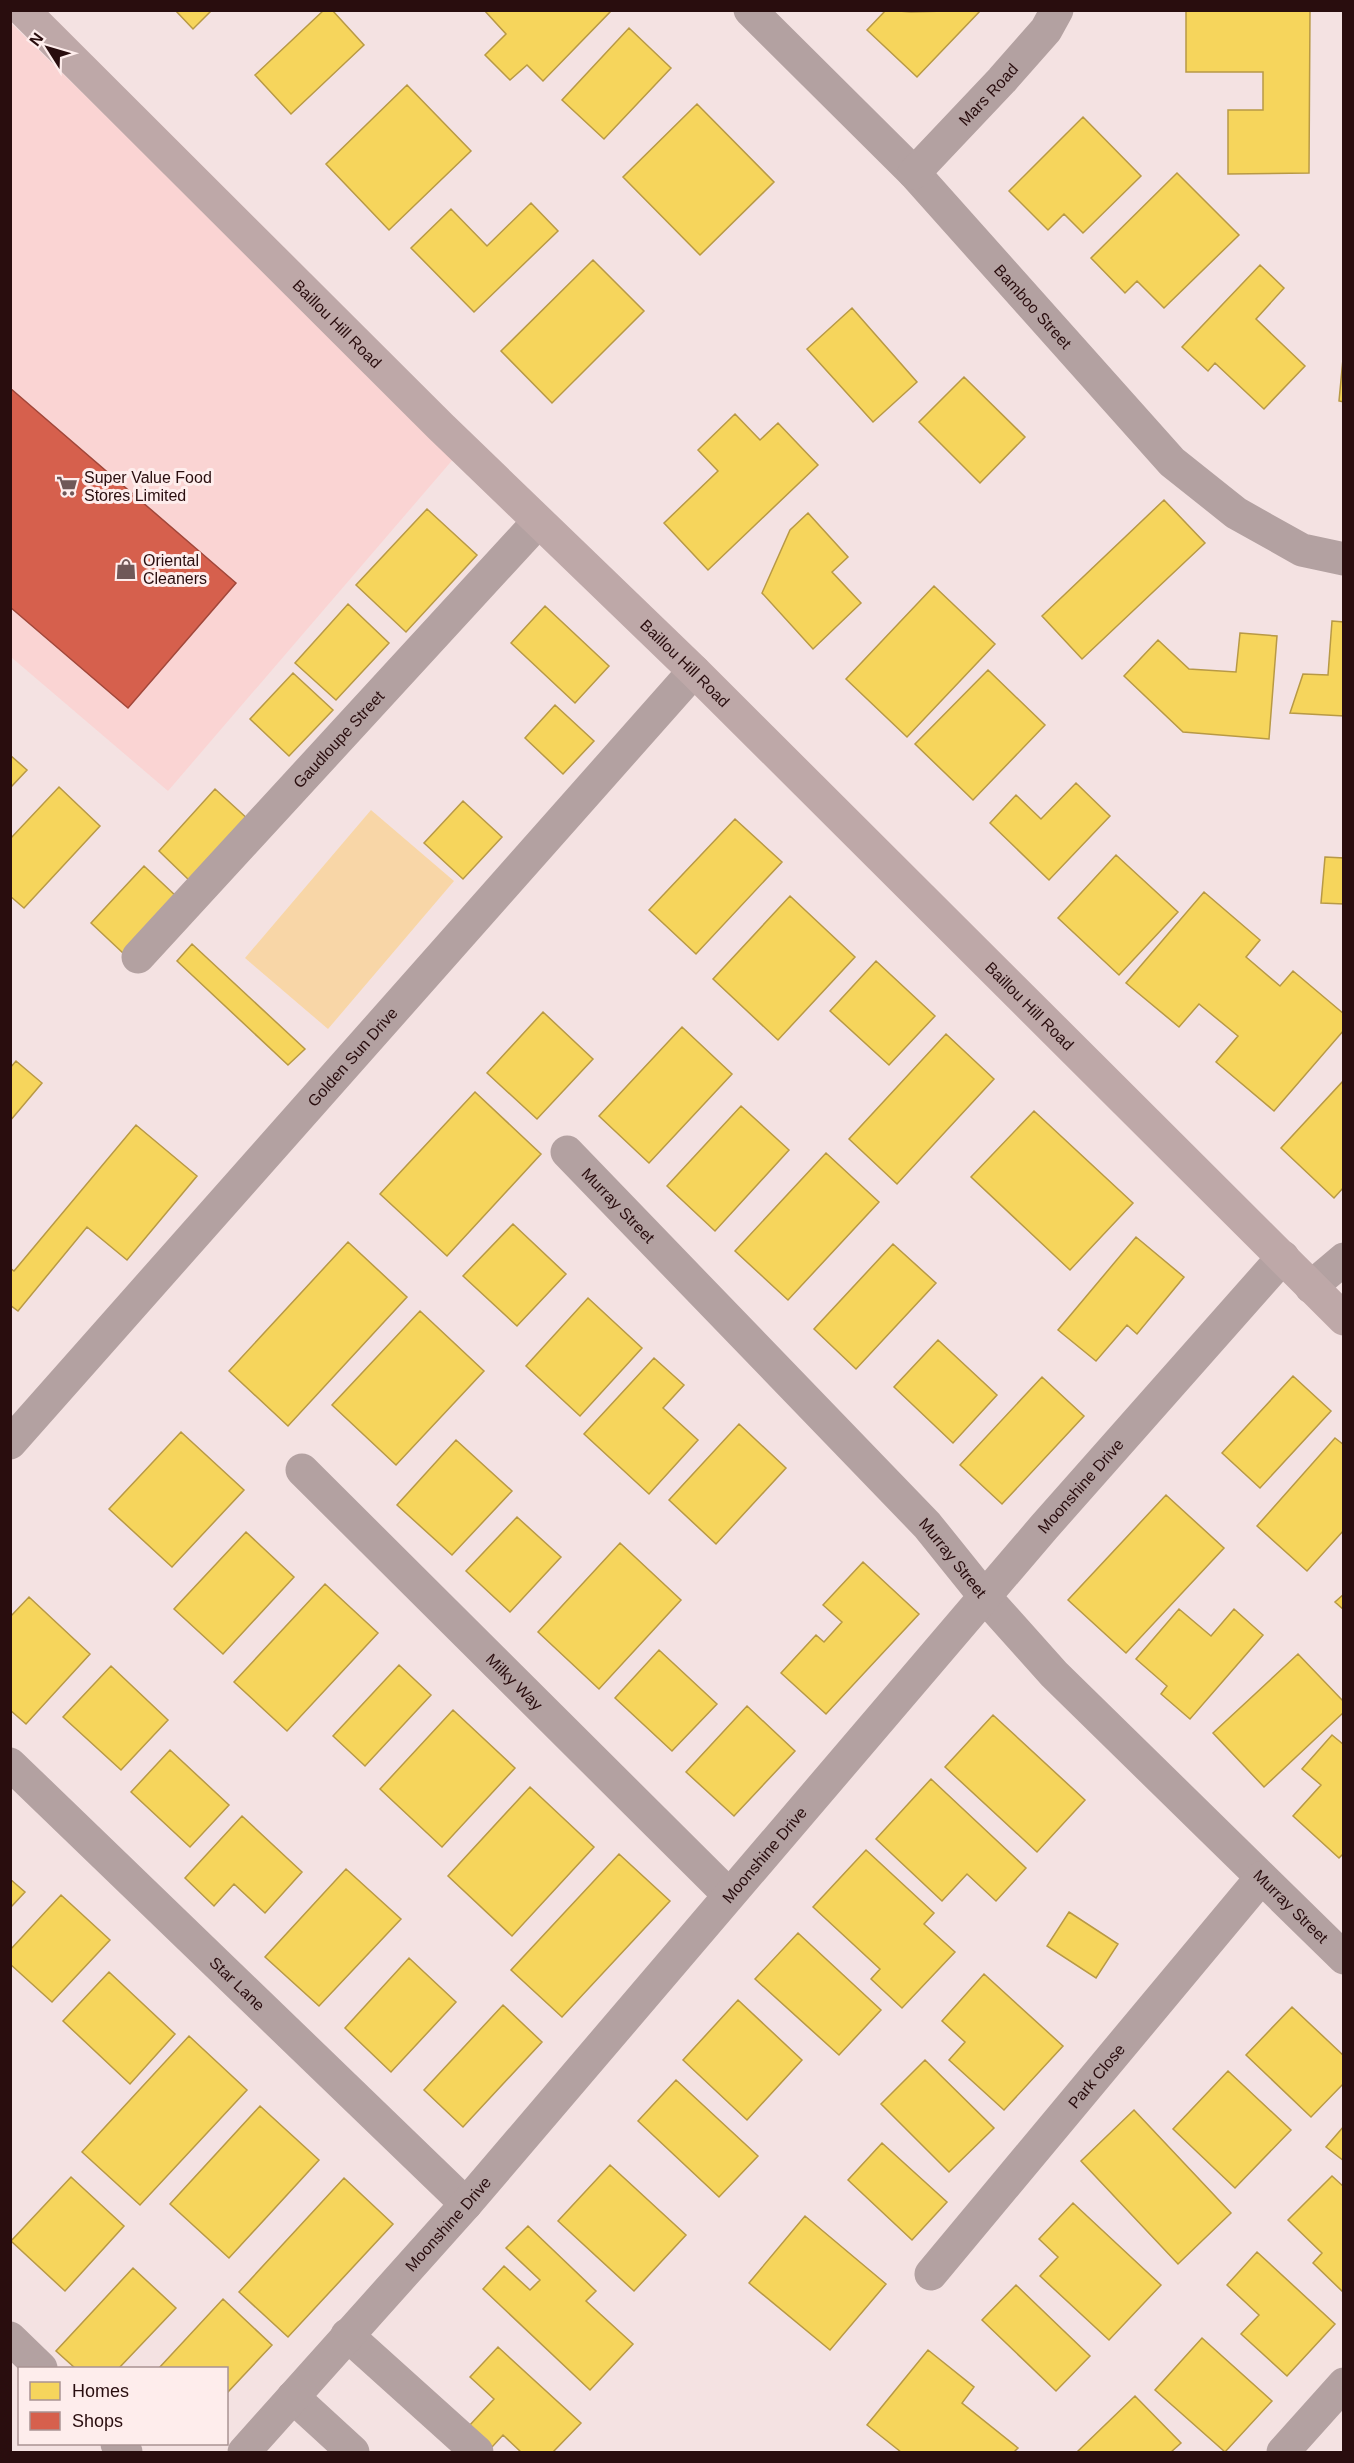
<svg xmlns="http://www.w3.org/2000/svg" width="1354" height="2463" font-family="Helvetica,sans-serif">
  <style>
    .built { fill: #fad4d3 }
    .green { fill: #f8d6a7 }
    .homes { fill: #f6d55c; stroke: #b89945; stroke-width: 1.5 }
    .shops { fill: #d6604d; stroke: #a2473a; stroke-width: 1.5 }
    .lines { fill: none; stroke-linecap: round; stroke-linejoin: round }
    .minor { stroke: #b3a1a1; stroke-width: 33 }
    .secondary { stroke: #bea8a8; stroke-width: 33 }
    .labels { text-anchor: middle; dominant-baseline: central; stroke-width: 6; stroke-linejoin: round; paint-order: stroke }
    .street-label { font-size: 16px; fill: #290d0e; stroke: #feedec }
    .poi-label { font-size: 16px; fill: #290d0e; stroke: #feedec; text-anchor: start }
  </style>
  <rect width="100%" height="100%" fill="#f4e2e2"/>
  <path class="built" d="M10,22L455,457L168,791L11,657Z"/>
  <path class="green" d="M371,810L454,881L328,1029L245,958Z"/>
  <path class="homes" d="M175,10H212L193,29Z
    M324,10H332L364,45L291,114L255,75Z
    M609,10L610,12L543,81L527,65L510,80L485,55L506,34L484,10Z
    M886,10L911,12L981,10L917,77L867,30Z
    M1186,10H1310L1309,173L1228,174V110H1263V72H1186Z
    M629,28L671,68L604,139L562,100Z
    M407,85L471,151L389,230L326,164Z
    M697,104L774,182L700,255L623,177Z
    M1083,117L1141,176L1083,233L1064,214L1048,230L1009,191Z
    M1177,173L1239,235L1164,308L1137,281L1125,293L1091,258Z
    M531,203L558,231L474,312L411,248L451,209L487,246Z
    M593,260L644,311L552,403L501,351Z
    M1260,265L1284,288L1256,319L1305,366L1264,409L1215,363L1208,371L1182,347Z
    M852,308L917,382L873,422L807,349Z
    M1343,359H1344V402L1339,401Z
    M964,377L1025,437L980,483L919,422Z
    M735,414L760,440L778,423L818,465L708,570L664,523L718,471L698,450Z
    M1164,500L1205,543L1082,659L1042,616Z
    M427,509L477,555L406,632L356,585Z
    M808,513L848,557L832,572L861,603L813,649L762,593L790,530Z
    M934,586L995,644L907,737L846,679Z
    M348,604L389,643L336,700L295,663Z
    M545,606L609,666L575,703L511,643Z
    M1332,621L1344,622V716L1290,713L1303,674L1328,675Z
    M1240,633L1277,636L1269,739L1183,732L1124,676L1158,640L1189,669L1236,672Z
    M988,670L1045,725L973,800L915,744Z
    M293,673L333,710L289,756L250,719Z
    M555,705L594,741L563,774L525,738Z
    M10,755L27,770L10,788Z
    M1076,783L1110,816L1049,880L990,823L1016,795L1041,819Z
    M59,787L100,826L24,908L10,896V839Z
    M215,789L250,821L192,883L159,851Z
    M463,801L502,837L463,879L424,843Z
    M735,819L782,862L696,954L649,910Z
    M1116,855L1178,912L1119,975L1058,918Z
    M1325,857L1344,858V904L1321,903Z
    M144,866L177,897L124,954L91,923Z
    M1204,892L1260,940L1246,957L1280,986L1293,971L1344,1014V1030L1274,1111L1216,1062L1238,1036L1199,1004L1179,1027L1126,983Z
    M790,896L855,957L778,1040L713,979Z
    M192,944L305,1049L288,1065L177,961Z
    M876,961L935,1016L889,1065L830,1011Z
    M543,1012L593,1059L537,1119L487,1073Z
    M682,1027L732,1074L649,1163L599,1116Z
    M946,1034L994,1079L897,1184L849,1139Z
    M16,1061L42,1083L10,1121V1068Z
    M1344,1080V1187L1334,1198L1281,1148Z
    M475,1092L541,1154L447,1256L380,1194Z
    M741,1106L789,1150L715,1231L667,1186Z
    M1034,1111L1133,1203L1070,1270L971,1177Z
    M136,1125L197,1176L127,1260L87,1227L18,1311L10,1305V1268L14,1271Z
    M826,1153L879,1202L788,1300L735,1251Z
    M513,1224L566,1274L517,1326L463,1276Z
    M1136,1237L1184,1277L1137,1334L1127,1325L1096,1361L1058,1330Z
    M348,1242L407,1297L288,1426L229,1371Z
    M893,1244L936,1283L856,1369L814,1329Z
    M588,1298L642,1348L580,1416L526,1366Z
    M420,1311L484,1371L396,1465L332,1405Z
    M938,1340L997,1395L953,1443L894,1387Z
    M654,1358L684,1385L663,1408L698,1440L649,1494L584,1434Z
    M1293,1376L1331,1411L1260,1488L1222,1453Z
    M1042,1377L1084,1416L1002,1504L960,1465Z
    M739,1424L786,1468L716,1544L669,1500Z
    M181,1432L244,1490L172,1567L109,1509Z
    M1335,1438L1344,1445V1530L1307,1571L1257,1526Z
    M456,1440L512,1491L452,1555L397,1505Z
    M1166,1495L1224,1548L1126,1653L1068,1600Z
    M517,1517L561,1557L510,1612L466,1571Z
    M246,1532L294,1577L223,1654L174,1609Z
    M620,1543L681,1600L599,1689L538,1632Z
    M863,1562L919,1614L826,1714L781,1673L816,1635L824,1642L842,1622L823,1605Z
    M325,1584L378,1633L287,1731L234,1682Z
    M1344,1594V1610L1335,1602Z
    M29,1597L90,1654L26,1724L10,1710V1617Z
    M1179,1609L1211,1636L1234,1609L1263,1635L1190,1719L1161,1694L1167,1686L1136,1659Z
    M659,1650L717,1704L672,1751L615,1698Z
    M1298,1654L1344,1702V1712L1264,1787L1213,1733Z
    M399,1665L431,1695L365,1766L333,1736Z
    M111,1666L168,1720L121,1770L63,1717Z
    M747,1706L795,1751L734,1816L686,1772Z
    M453,1710L515,1768L442,1847L380,1789Z
    M993,1715L1085,1800L1037,1852L945,1767Z
    M1332,1735L1344,1745V1853L1339,1858L1293,1816L1321,1785L1302,1769Z
    M170,1750L229,1805L190,1847L131,1792Z
    M931,1779L1026,1868L996,1901L967,1874L942,1901L876,1839Z
    M530,1787L594,1847L512,1936L448,1876Z
    M242,1816L302,1872L265,1913L234,1884L214,1906L185,1878Z
    M866,1850L934,1913L924,1924L955,1952L902,2008L871,1979L880,1969L813,1907Z
    M619,1854L670,1901L562,2017L511,1970Z
    M346,1869L401,1919L319,2006L265,1957Z
    M10,1879L25,1892L10,1908Z
    M61,1895L110,1940L52,2002L10,1964V1950Z
    M1069,1912L1118,1944L1096,1978L1047,1946Z
    M798,1933L881,2010L839,2055L755,1979Z
    M409,1958L456,2002L391,2072L345,2028Z
    M109,1972L175,2034L130,2084L63,2021Z
    M984,1974L1063,2046L1004,2110L949,2060L965,2042L942,2021Z
    M738,2000L802,2060L747,2120L683,2060Z
    M503,2005L542,2042L463,2127L424,2090Z
    M1292,2007L1344,2056V2083L1311,2117L1246,2055Z
    M189,2036L247,2090L140,2205L82,2152Z
    M925,2060L994,2128L949,2172L881,2104Z
    M1228,2071L1291,2130L1235,2188L1173,2129Z
    M676,2080L758,2156L719,2197L638,2121Z
    M260,2106L319,2160L229,2258L170,2204Z
    M1134,2110L1231,2213L1178,2264L1081,2161Z
    M1344,2126V2161L1326,2147Z
    M882,2143L947,2202L912,2240L848,2180Z
    M610,2165L686,2235L634,2291L558,2221Z
    M1332,2176L1344,2187V2293L1313,2263L1322,2253L1288,2220Z
    M71,2177L124,2226L65,2291L11,2241Z
    M344,2178L393,2224L288,2337L239,2292Z
    M1073,2203L1161,2285L1109,2340L1040,2276L1058,2257L1039,2239Z
    M805,2216L886,2284L830,2350L749,2283Z
    M528,2226L596,2291L586,2301L633,2344L590,2390L483,2289L504,2266L530,2290L540,2280L506,2248Z
    M1257,2252L1335,2324L1287,2376L1241,2334L1259,2315L1227,2285Z
    M133,2268L176,2308L119,2368H75L56,2351Z
    M1016,2285L1090,2356L1056,2391L982,2320Z
    M223,2299L272,2345L226,2394V2368H159Z
    M1202,2338L1272,2401L1225,2452L1155,2390Z
    M498,2347L581,2423L553,2452H521L503,2435L492,2447L469,2426L494,2399L470,2377Z
    M928,2350L974,2387L962,2403L1018,2448L1014,2452H901L867,2425Z
    M1135,2396L1181,2443L1171,2452H1077Z"/>
  <path class="shops" d="M10,388L236,583L128,708L10,607Z"/>
  <g class="lines">
    <g class="minor">
      <path id="s1" d="M750,10L914,173L1172,462L1236,513L1302,550L1344,559"/>
      <path id="s2" d="M914,173L1002,80L1046,30L1057,10"/>
      <path id="s3" d="M138,957L538,522"/>
      <path id="s4" d="M567,1152L927,1525L985,1597L1054,1674L1344,1958"/>
      <path d="M1311,1287L1344,1259"/>
      <path id="s5" d="M10,1443L694,671"/>
      <path id="s6" d="M302,1470L728,1894"/>
      <path id="s7" d="M10,1764L466,2204"/>
      <path id="s8" d="M931,2274L1261,1878"/>
      <path d="M347,2335L477,2452"/>
      <path d="M10,2338L41,2368"/>
      <path d="M293,2397L353,2452"/>
      <path d="M117,2444L126,2452"/>
      <path id="s9" d="M244,2452L466,2204L1044,1527L1283,1257"/>
      <path d="M1283,2452L1344,2384"/>
    </g>
    <path class="secondary" id="s10" d="M23,10L440,426L694,671L1344,1319"/>
  </g>
  <defs>
    <symbol id="supermarket-bare" viewBox="-9 -9 18 18"><path d="M-6-5.5h2.5l.6 2H6L4.5 2H-2.5L-4.4-4H-6ZM-1.5 3.2a1.3 1.3 0 1 0 .1 0ZM3 3.2a1.3 1.3 0 1 0 .1 0Z" fill="#705858" stroke="#feedec" stroke-width="2.5" paint-order="stroke"/></symbol>
    <symbol id="shop-bare" viewBox="-9 -9 18 18"><path d="M-5-2.5h2.3a2.7 3.5 0 0 1 5.4 0H5L5.5 6h-11ZM-1.5-2.5h3a1.5 2.3 0 0 0-3 0Z" fill="#705858" stroke="#feedec" stroke-width="2.5" paint-order="stroke"/></symbol>
  </defs>
  <g fill-rule="evenodd">
    <use href="#supermarket-bare" x="52" y="471" width="30" height="30"/>
    <use href="#shop-bare" x="111" y="554" width="30" height="30"/>
  </g>
  <g class="labels">
    <g class="street-label">
      <text stroke="none"><textPath href="#s2" startOffset="108">Mars Road</textPath></text>
      <text stroke="none"><textPath href="#s1" startOffset="410">Bamboo Street</textPath></text>
      <text stroke="none"><textPath href="#s10" startOffset="444">Baillou Hill Road</textPath></text>
      <text stroke="none"><textPath href="#s10" startOffset="930">Baillou Hill Road</textPath></text>
      <text stroke="none"><textPath href="#s3" startOffset="296">Gaudloupe Street</textPath></text>
      <text stroke="none"><textPath href="#s10" startOffset="1416">Baillou Hill Road</textPath></text>
      <text stroke="none"><textPath href="#s5" startOffset="516">Golden Sun Drive</textPath></text>
      <text stroke="none"><textPath href="#s4" startOffset="74">Murray Street</textPath></text>
      <text stroke="none"><textPath href="#s9" startOffset="1278">Moonshine Drive</textPath></text>
      <text stroke="none"><textPath href="#s4" startOffset="560">Murray Street</textPath></text>
      <text stroke="none"><textPath href="#s6" startOffset="300">Milky Way</textPath></text>
      <text stroke="none"><textPath href="#s9" startOffset="792">Moonshine Drive</textPath></text>
      <text stroke="none"><textPath href="#s4" startOffset="1046">Murray Street</textPath></text>
      <text stroke="none"><textPath href="#s7" startOffset="316">Star Lane</textPath></text>
      <text stroke="none"><textPath href="#s8" startOffset="258">Park Close</textPath></text>
      <text stroke="none"><textPath href="#s9" startOffset="306">Moonshine Drive</textPath></text>
    </g>
    <g class="poi-label">
      <text x="84" y="477">Super Value Food<tspan x="84" dy="18">Stores Limited</tspan></text>
      <text x="143" y="560">Oriental<tspan x="143" dy="18">Cleaners</tspan></text>
    </g>
  </g>
  <rect width="1354" height="2463" fill="none" stroke="#290d0e" stroke-width="24"/>
  <rect x="18" y="2367" width="210" height="78" fill="#feedec" stroke="#a99393" stroke-width="1.5"/>
  <rect x="30" y="2382" width="30" height="18" fill="#f6d55c" stroke="#a99393" stroke-width="1.5"/>
  <text x="72" y="2397" font-size="18" fill="#290d0e">Homes</text>
  <rect x="30" y="2412" width="30" height="18" fill="#d6604d" stroke="#a99393" stroke-width="1.5"/>
  <text x="72" y="2427" font-size="18" fill="#290d0e">Shops</text>
  <g transform="translate(48 48) rotate(307)" stroke="#feedec" stroke-width="4.5" paint-order="stroke">
  <path d="M0-4.5L10 22L0 15L-10 22Z" fill="#290d0e"/>
  <text y="-9" font-size="16" font-weight="bold" text-anchor="middle" fill="#290d0e">N</text>
  </g>
</svg>
